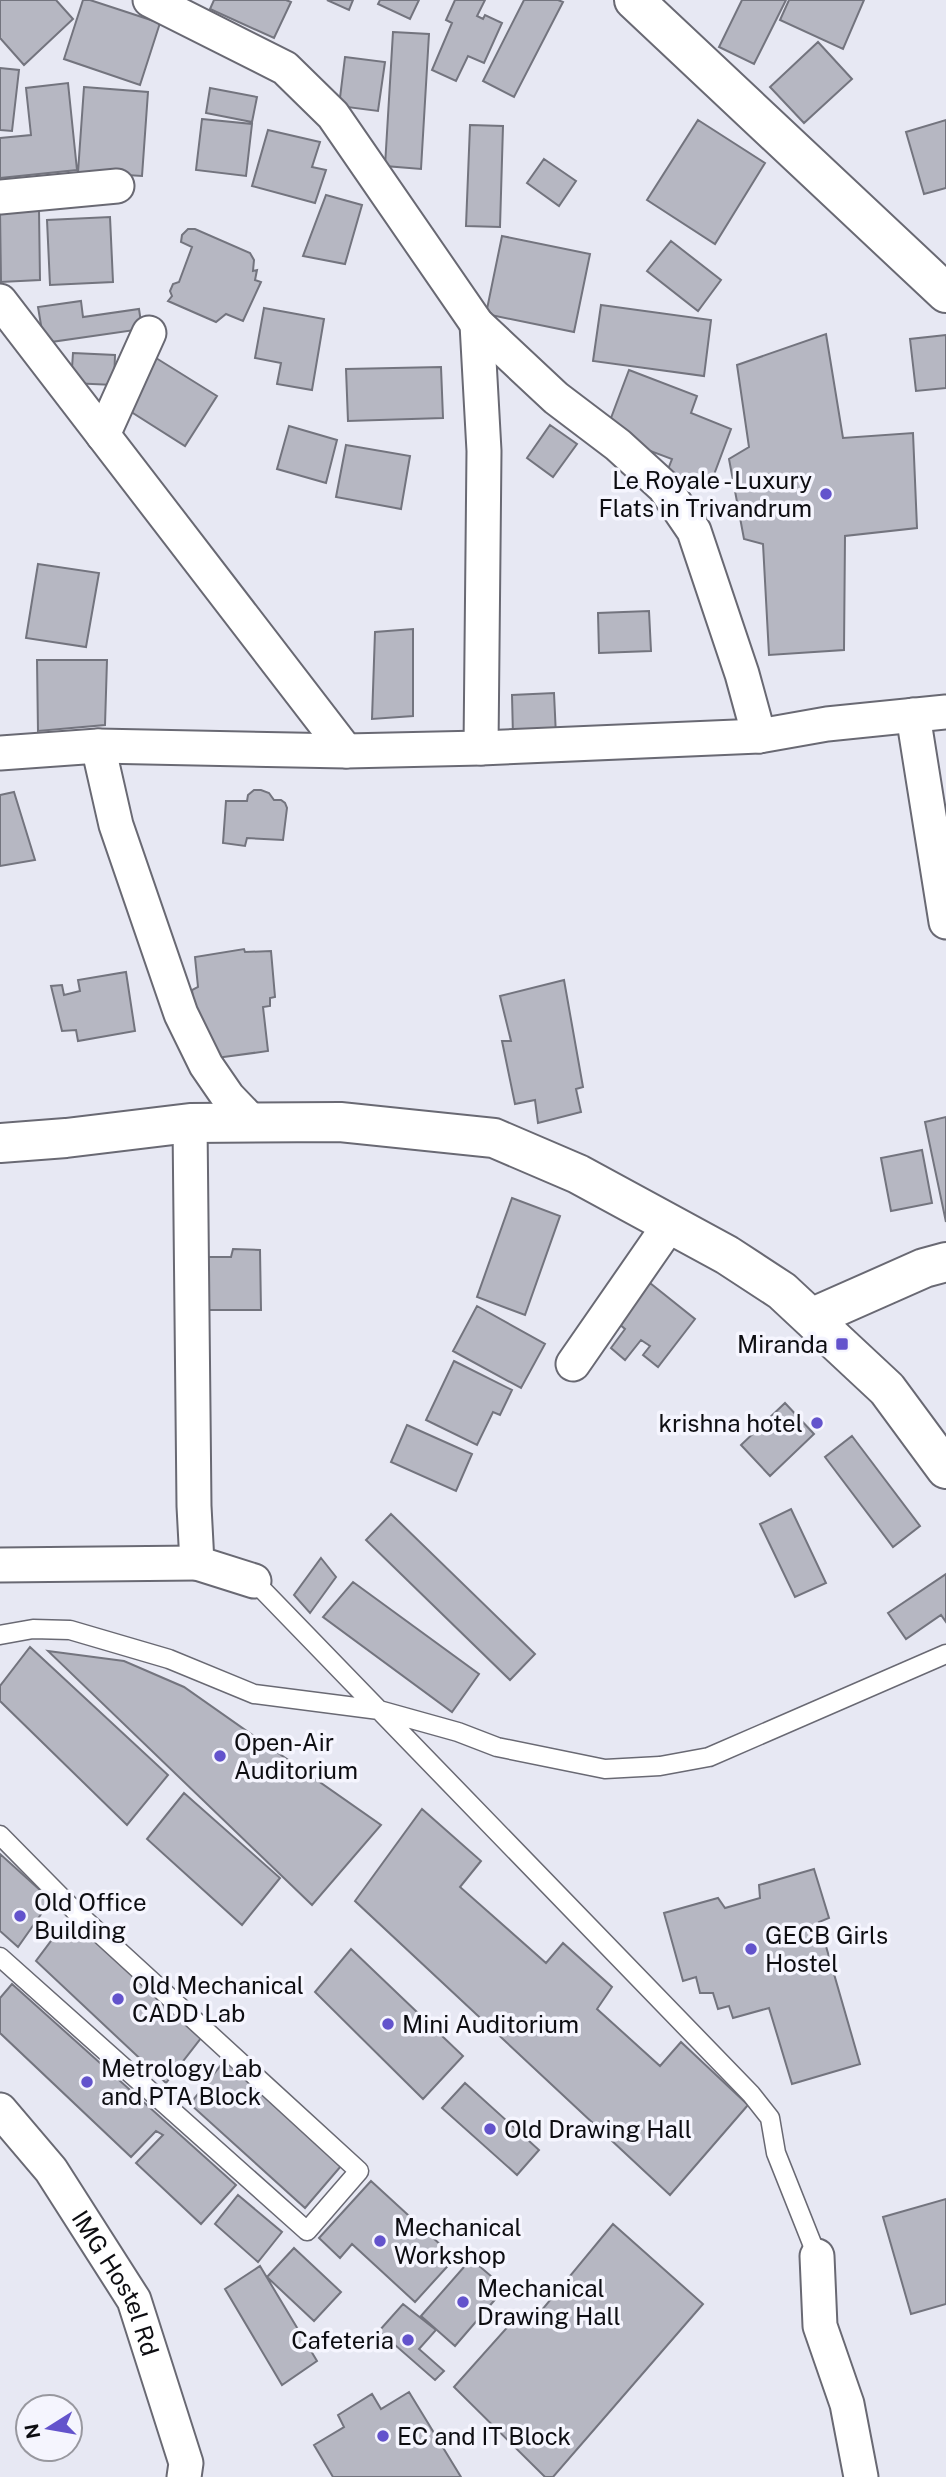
<svg xmlns="http://www.w3.org/2000/svg" width="946" height="2477" font-family="'Public Sans',sans-serif">
  <style>
    .building { fill: #b6b7c2; stroke: #73747e; stroke-width: 2 }
    .lines { fill: none; stroke-linecap: round; stroke-linejoin: round }
    .service-casing { stroke: #696973; stroke-width: 21 }
    .minor-casing { stroke: #696973; stroke-width: 37 }
    .tertiary-casing { stroke: #696973; stroke-width: 42 }
    .service { stroke: #fff; stroke-width: 18 }
    .minor { stroke: #fff; stroke-width: 33 }
    .tertiary { stroke: #fff; stroke-width: 38 }
    .poi-dot { fill: #6353cc; stroke: #f5f5fe; stroke-width: 2.5 }
    .labels { text-anchor: middle; dominant-baseline: central; stroke-width: 7; stroke-linejoin: round; paint-order: stroke }
    .poi-label { font-size: 24px; fill: #0d0d11; stroke: #f5f5fe; text-anchor: start }
    .street-label { font-size: 24px; fill: #0d0d11; stroke: #f5f5fe }
  </style>
  <rect width="100%" height="100%" fill="#e7e8f3"/>
  <path class="building" d="M0,0H56L73,19L24,65L0,38Z
    M83,0H90L160,23L140,85L64,59Z
    M214,0H286L291,2L274,38L210,9Z
    M327,0H353L349,10Z
    M380,0H419L410,19L378,4Z
    M455,0H485L477,16L483,19L485,15L502,23L484,63L468,56L456,81L432,70L452,23L446,20Z
    M524,0H558L563,2L514,97L483,81Z
    M742,0H786L754,64L719,47Z
    M789,0H864L843,49L780,20Z
    M393,32L429,34L421,169L385,166Z
    M818,42L852,79L804,123L770,87Z
    M345,57L385,62L378,111L339,106Z
    M0,68L19,70L12,131L0,130Z
    M68,83L77,170L0,178V138L31,135L26,88Z
    M84,87L148,92L142,176L78,172Z
    M210,88L257,97L252,122L206,113Z
    M202,119L252,124L246,176L196,170Z
    M698,120L765,163L715,244L647,200Z
    M946,120V188L924,194L906,132Z
    M470,125L503,126L500,227L466,226Z
    M268,130L320,142L312,167L326,170L315,203L252,186Z
    M544,159L576,181L559,206L527,183Z
    M326,195L362,205L345,264L303,256Z
    M39,210L40,280L1,282L0,211Z
    M110,217L113,282L50,285L47,220Z
    M188,229H195L250,253L254,260L253,271L257,270L255,280L261,282L243,321L226,314L216,322L168,301L172,296L170,291L173,284L179,282L192,247L181,242L182,235Z
    M502,236L590,254L574,332L486,314Z
    M671,241L721,280L698,311L647,271Z
    M81,301L83,317L139,309L142,329L44,343L38,307Z
    M601,305L711,320L704,376L593,361Z
    M264,308L324,319L312,390L277,384L281,363L255,358Z
    M826,334L843,438L913,433L917,528L845,536L844,650L769,655L763,544L744,539L729,459L749,447L737,365Z
    M946,335V388L916,391L910,339Z
    M73,353L115,355L114,385L71,383Z
    M156,358L217,396L185,446L125,408Z
    M441,367L443,418L348,421L346,369Z
    M629,370L697,396L691,413L731,429L709,488L667,472L672,459L605,434Z
    M550,425L577,444L553,477L527,458Z
    M289,426L337,440L326,483L277,469Z
    M346,445L410,456L401,509L336,497Z
    M38,564L99,573L86,647L26,638Z
    M649,611L651,651L599,653L598,613Z
    M413,629V716L372,719L375,632Z
    M37,660H107L105,725L38,731Z
    M554,693L556,736L513,737L512,695Z
    M254,790H261L269,793L274,800H281L285,803L287,808L283,840L247,838L245,846L223,843L226,801H247L248,795Z
    M14,792L35,860L0,866V795Z
    M244,949L245,952L271,951L275,997L270,998V1006L263,1007L268,1051L209,1059L197,1034L192,990L198,987L195,957Z
    M126,972L135,1031L78,1041L76,1030L62,1031L51,986L62,985L64,995L80,991L78,980Z
    M564,980L583,1087L576,1089L581,1112L538,1123L535,1100L515,1104L502,1041H511L500,996Z
    M946,1117V1222L925,1122Z
    M922,1150L932,1203L891,1211L881,1158Z
    M512,1198L560,1216L525,1315L477,1297Z
    M233,1249L260,1250L261,1310H208V1257H231Z
    M650,1283L695,1319L658,1367L643,1355L650,1346L641,1340L625,1360L611,1348L625,1329L618,1323Z
    M477,1306L545,1344L521,1388L453,1351Z
    M454,1361L512,1390L500,1415L493,1412L477,1445L426,1420Z
    M785,1403L814,1434L770,1476L741,1445Z
    M407,1425L472,1454L456,1491L391,1462Z
    M852,1436L920,1526L893,1547L825,1457Z
    M791,1509L826,1583L795,1597L760,1524Z
    M391,1514L535,1654L510,1680L366,1540Z
    M321,1558L336,1577L310,1613L294,1595Z
    M946,1574V1622L941,1615L906,1639L888,1613Z
    M353,1582L479,1674L452,1712L323,1617Z
    M30,1647L168,1775L127,1825L0,1701V1686Z
    M48,1651L124,1661L184,1687L381,1825L312,1905Z
    M184,1793L280,1878L242,1925L147,1839Z
    M422,1809L481,1861L460,1887L546,1963L563,1943L612,1987L597,2009L660,2066L681,2042L748,2105L670,2195L355,1901Z
    M0,1854L51,1900L18,1947L0,1931Z
    M814,1869L829,1918L819,1922L860,2064L792,2084L769,2008L733,2018L729,2006L718,2009L713,1993H700L696,1977L683,1981L664,1913L718,1898L725,1908L760,1898L759,1885Z
    M69,1917L201,2038L166,2083L36,1961Z
    M351,1949L463,2056L423,2099L315,1992Z
    M12,1984L236,2185L201,2224L136,2163L163,2135L156,2131L131,2157L0,2033V1998Z
    M225,2060L341,2166L305,2208L190,2104Z
    M465,2083L539,2150L517,2175L442,2108Z
    M371,2181L455,2258L415,2302L352,2244L340,2258L319,2238Z
    M238,2195L282,2232L258,2262L215,2224Z
    M946,2199V2304L911,2314L883,2217Z
    M613,2224L703,2304L553,2477H545L454,2387L521,2312L532,2322Z
    M294,2248L341,2292L314,2321L267,2277Z
    M471,2259L505,2288L455,2346L421,2316Z
    M260,2266L317,2361L282,2385L225,2289Z
    M403,2304L436,2330L419,2349L444,2371L435,2380L379,2331Z
    M409,2392L461,2477H333L314,2445L344,2427L338,2415L372,2394L381,2409Z"/>
  <g class="lines">
    <defs>
      <path id="service" d="M254,1581L751,2094L770,2118L776,2153L817,2256
        M0,1635L33,1629L70,1630L169,1659L254,1694L379,1710L458,1732L497,1747L605,1769L660,1766L709,1757L946,1654
        M0,1835L74,1910L359,2171L307,2231L0,1957"/>
      <g id="minor">
        <path d="M150,0L285,68L333,115L477,324L556,398L618,445L664,487L694,531L742,674L759,736"/>
        <path d="M0,197L117,186"/>
        <path d="M0,301L346,751"/>
        <path d="M477,324L484,451L481,748"/>
        <path d="M103,435L149,333"/>
        <path d="M913,715L946,922"/>
        <path d="M98,746L116,825L181,1014L206,1065L228,1097L253,1123"/>
        <path d="M0,753L98,746L346,751L481,748L759,736L827,724L946,712"/>
        <path d="M190,1123L194,1506L197,1563L254,1581"/>
        <path d="M573,1364L670,1224"/>
        <path d="M0,1565L197,1563"/>
        <path id="s1" d="M0,2110L51,2170L134,2300L186,2463L184,2477"/>
        <path d="M817,2256L820,2326L847,2404L861,2477"/>
      </g>
      <path id="tertiary" d="M634,0L946,293
        M0,1143L66,1138L190,1123L340,1122L494,1138L578,1174L727,1255L782,1291L887,1389L946,1469
        M811,1318L924,1268L946,1262"/>
    </defs>
    <use href="#service" class="service-casing"/>
    <use href="#minor" class="minor-casing"/>
    <use href="#tertiary" class="tertiary-casing"/>
    <use href="#service" class="service"/>
    <use href="#minor" class="minor"/>
    <use href="#tertiary" class="tertiary"/>
  </g>
  <g class="poi-dot">
    <circle cx="826" cy="494" r="7"/>
    <rect x="835" y="1337" width="14" height="14" rx="3.5"/>
    <circle cx="817" cy="1423" r="7"/>
    <circle cx="220" cy="1756" r="7"/>
    <circle cx="20" cy="1916" r="7"/>
    <circle cx="751" cy="1949" r="7"/>
    <circle cx="118" cy="1999" r="7"/>
    <circle cx="388" cy="2024" r="7"/>
    <circle cx="87" cy="2082" r="7"/>
    <circle cx="490" cy="2129" r="7"/>
    <circle cx="380" cy="2241" r="7"/>
    <circle cx="463" cy="2302" r="7"/>
    <circle cx="408" cy="2340" r="7"/>
    <circle cx="383" cy="2436" r="7"/>
  </g>
  <g class="labels">
    <g class="poi-label">
      <text x="812" y="480" text-anchor="end">Le Royale - Luxury<tspan x="812" dy="28">Flats in Trivandrum</tspan></text>
      <text x="828" y="1344" text-anchor="end">Miranda</text>
      <text x="803" y="1423" text-anchor="end">krishna hotel</text>
      <text x="234" y="1742">Open-Air<tspan x="234" dy="28">Auditorium</tspan></text>
      <text x="34" y="1902">Old Office<tspan x="34" dy="28">Building</tspan></text>
      <text x="765" y="1935">GECB Girls<tspan x="765" dy="28">Hostel</tspan></text>
      <text x="132" y="1985">Old Mechanical<tspan x="132" dy="28">CADD Lab</tspan></text>
      <text x="402" y="2024">Mini Auditorium</text>
      <text x="101" y="2068">Metrology Lab<tspan x="101" dy="28">and PTA Block</tspan></text>
      <text x="504" y="2129">Old Drawing Hall</text>
      <text x="394" y="2227">Mechanical<tspan x="394" dy="28">Workshop</tspan></text>
      <text x="477" y="2288">Mechanical<tspan x="477" dy="28">Drawing Hall</tspan></text>
      <text x="394" y="2340" text-anchor="end">Cafeteria</text>
      <text x="397" y="2436">EC and IT Block</text>
    </g>
    <g class="street-label">
      <text stroke="none"><textPath href="#s1" startOffset="210">IMG Hostel Rd</textPath></text>
    </g>
  </g>
  <g transform="translate(49 2428) rotate(259)"><circle r="33" fill="#f5f5fe" stroke="#98989f" stroke-width="2"/>
  <path d="M0-5L12 26L0 18L-12 26Z" fill="#6353cc"/>
  <text y="-10" font-size="19" font-weight="bold" text-anchor="middle" fill="#0d0d11">N</text>
  </g>
</svg>
